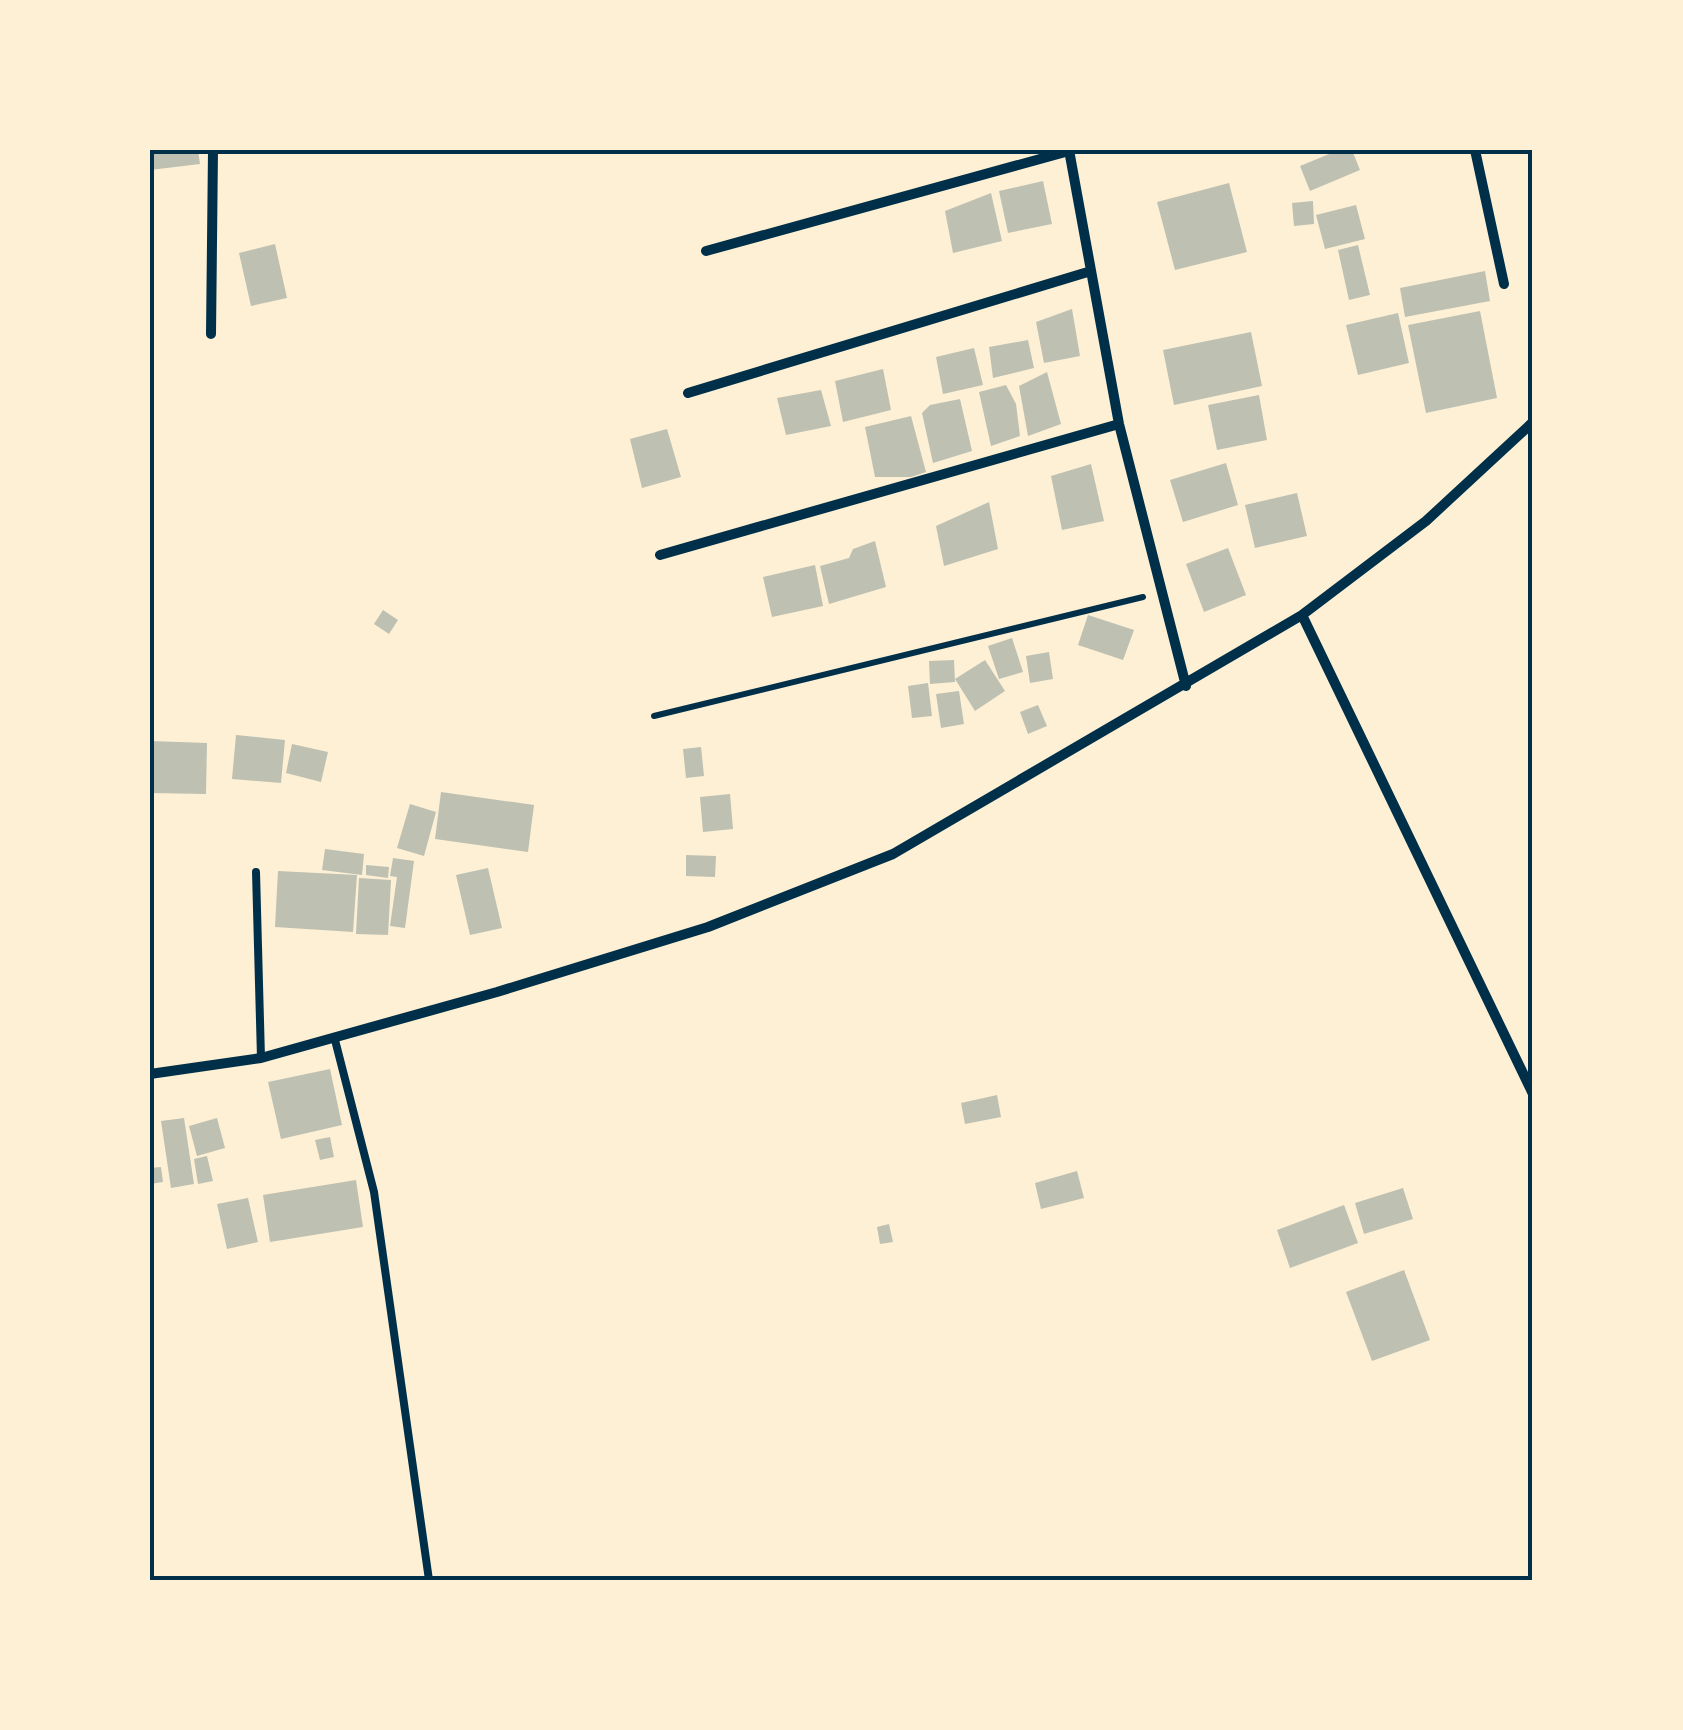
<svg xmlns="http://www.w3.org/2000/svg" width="1683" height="1730" font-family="'Roboto Condensed',sans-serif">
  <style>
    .building { fill: #bec0b2 }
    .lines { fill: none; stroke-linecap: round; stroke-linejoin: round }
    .path { stroke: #003049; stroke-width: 6 }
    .service { stroke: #003049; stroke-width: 8 }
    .minor { stroke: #003049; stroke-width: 10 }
    .neatline { fill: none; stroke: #003049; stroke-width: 4 }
  </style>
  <rect width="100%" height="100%" fill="#fdf0d5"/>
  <path class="building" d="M150,150H198L200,164L150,170Z
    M1339,150H1352L1360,170L1310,191L1300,166Z
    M1043,181L1052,224L1008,233L999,191Z
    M1229,183L1247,252L1175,270L1157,202Z
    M991,193L1002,241L953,253L945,211Z
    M1313,201L1314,224L1294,226L1292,203Z
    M1356,205L1365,239L1325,249L1316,215Z
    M275,244L287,298L251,306L239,253Z
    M1358,245L1370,295L1349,300L1338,250Z
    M1485,271L1490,301L1405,317L1400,288Z
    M1072,309L1080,356L1044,363L1036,322Z
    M1480,311L1497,398L1426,413L1408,325Z
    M1398,313L1409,363L1358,375L1346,325Z
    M1251,332L1262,386L1174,405L1163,350Z
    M1028,340L1034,368L993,378L989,347Z
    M974,348L983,385L943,394L936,357Z
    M883,369L891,410L843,422L835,381Z
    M1047,372L1061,424L1028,436L1019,386Z
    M1006,385L1016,404L1020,436L991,446L979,392Z
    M821,390L831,426L786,435L777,398Z
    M1259,395L1267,440L1217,450L1208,405Z
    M960,399L972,451L933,463L922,413L930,405Z
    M911,416L926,472L911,477H875L865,427Z
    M667,429L681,477L642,488L630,439Z
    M1226,463L1238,505L1183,522L1170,480Z
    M1091,464L1104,521L1062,530L1051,476Z
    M1297,493L1307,536L1255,548L1245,505Z
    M989,502L998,549L944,566L936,526Z
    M875,541L886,587L829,604L820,566L849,558L853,549Z
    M1228,548L1246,595L1204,612L1186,564Z
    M815,565L823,606L772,617L763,577Z
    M383,610L398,620L389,634L374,624Z
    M1088,615L1134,630L1123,660L1078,645Z
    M1012,638L1023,672L999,679L988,646Z
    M1049,652L1053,679L1030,683L1026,656Z
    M954,660L955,682L930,684L929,661Z
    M985,660L1005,691L975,711L955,679Z
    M928,683L932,716L912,718L908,686Z
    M959,691L964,724L941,728L936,694Z
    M1038,705L1047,726L1028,734L1020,712Z
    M236,735L285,740L281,783L232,779Z
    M150,741L207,743L206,794L150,793Z
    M292,744L328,752L321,782L286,773Z
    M701,747L704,776L686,778L683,749Z
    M441,792L534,805L528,852L435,839Z
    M730,794L733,829L703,832L700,797Z
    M410,804L436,812L424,856L397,848Z
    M325,849L364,854L362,875L322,870Z
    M686,855L716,856L715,877L686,876Z
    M393,858L414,861L405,928L390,926L397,877L390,876Z
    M366,865L389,867L388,878L366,875Z
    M488,868L502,928L470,935L456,875Z
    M278,871L357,875L353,932L275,927Z
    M359,878L391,880L388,935L356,934Z
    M330,1069L342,1125L281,1139L268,1082Z
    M997,1095L1001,1117L965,1124L961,1103Z
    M184,1118L194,1184L171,1188L161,1121Z
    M217,1118L225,1148L197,1156L189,1126Z
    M330,1137L334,1157L320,1160L315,1140Z
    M207,1156L213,1181L198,1184L194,1159Z
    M161,1167L163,1182L150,1184V1168Z
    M1077,1171L1084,1198L1041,1209L1035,1183Z
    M356,1180L363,1227L270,1242L263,1195Z
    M1403,1188L1413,1219L1364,1234L1355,1203Z
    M248,1198L258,1242L227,1249L217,1204Z
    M1344,1205L1358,1243L1290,1268L1277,1230Z
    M889,1224L893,1242L880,1244L877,1227Z
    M1404,1270L1430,1340L1372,1361L1346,1292Z"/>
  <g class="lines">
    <path class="path" d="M654,716L1143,597"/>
    <path class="service" d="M256,872L261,1058
      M335,1040L374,1192L429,1580"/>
    <path class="minor" d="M1069,150L1119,424L1186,686
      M1475,150L1504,284
      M706,251L1069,151
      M211,334L213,150
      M688,393L1091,271
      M660,555L1119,424
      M1302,615L1533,1094
      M150,1074L261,1058L497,992L708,927L893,854L1302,615L1426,521L1533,422"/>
  </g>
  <rect width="1683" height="1730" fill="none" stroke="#fdf0d5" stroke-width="305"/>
  <rect x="152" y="152" width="1378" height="1426" class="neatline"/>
</svg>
